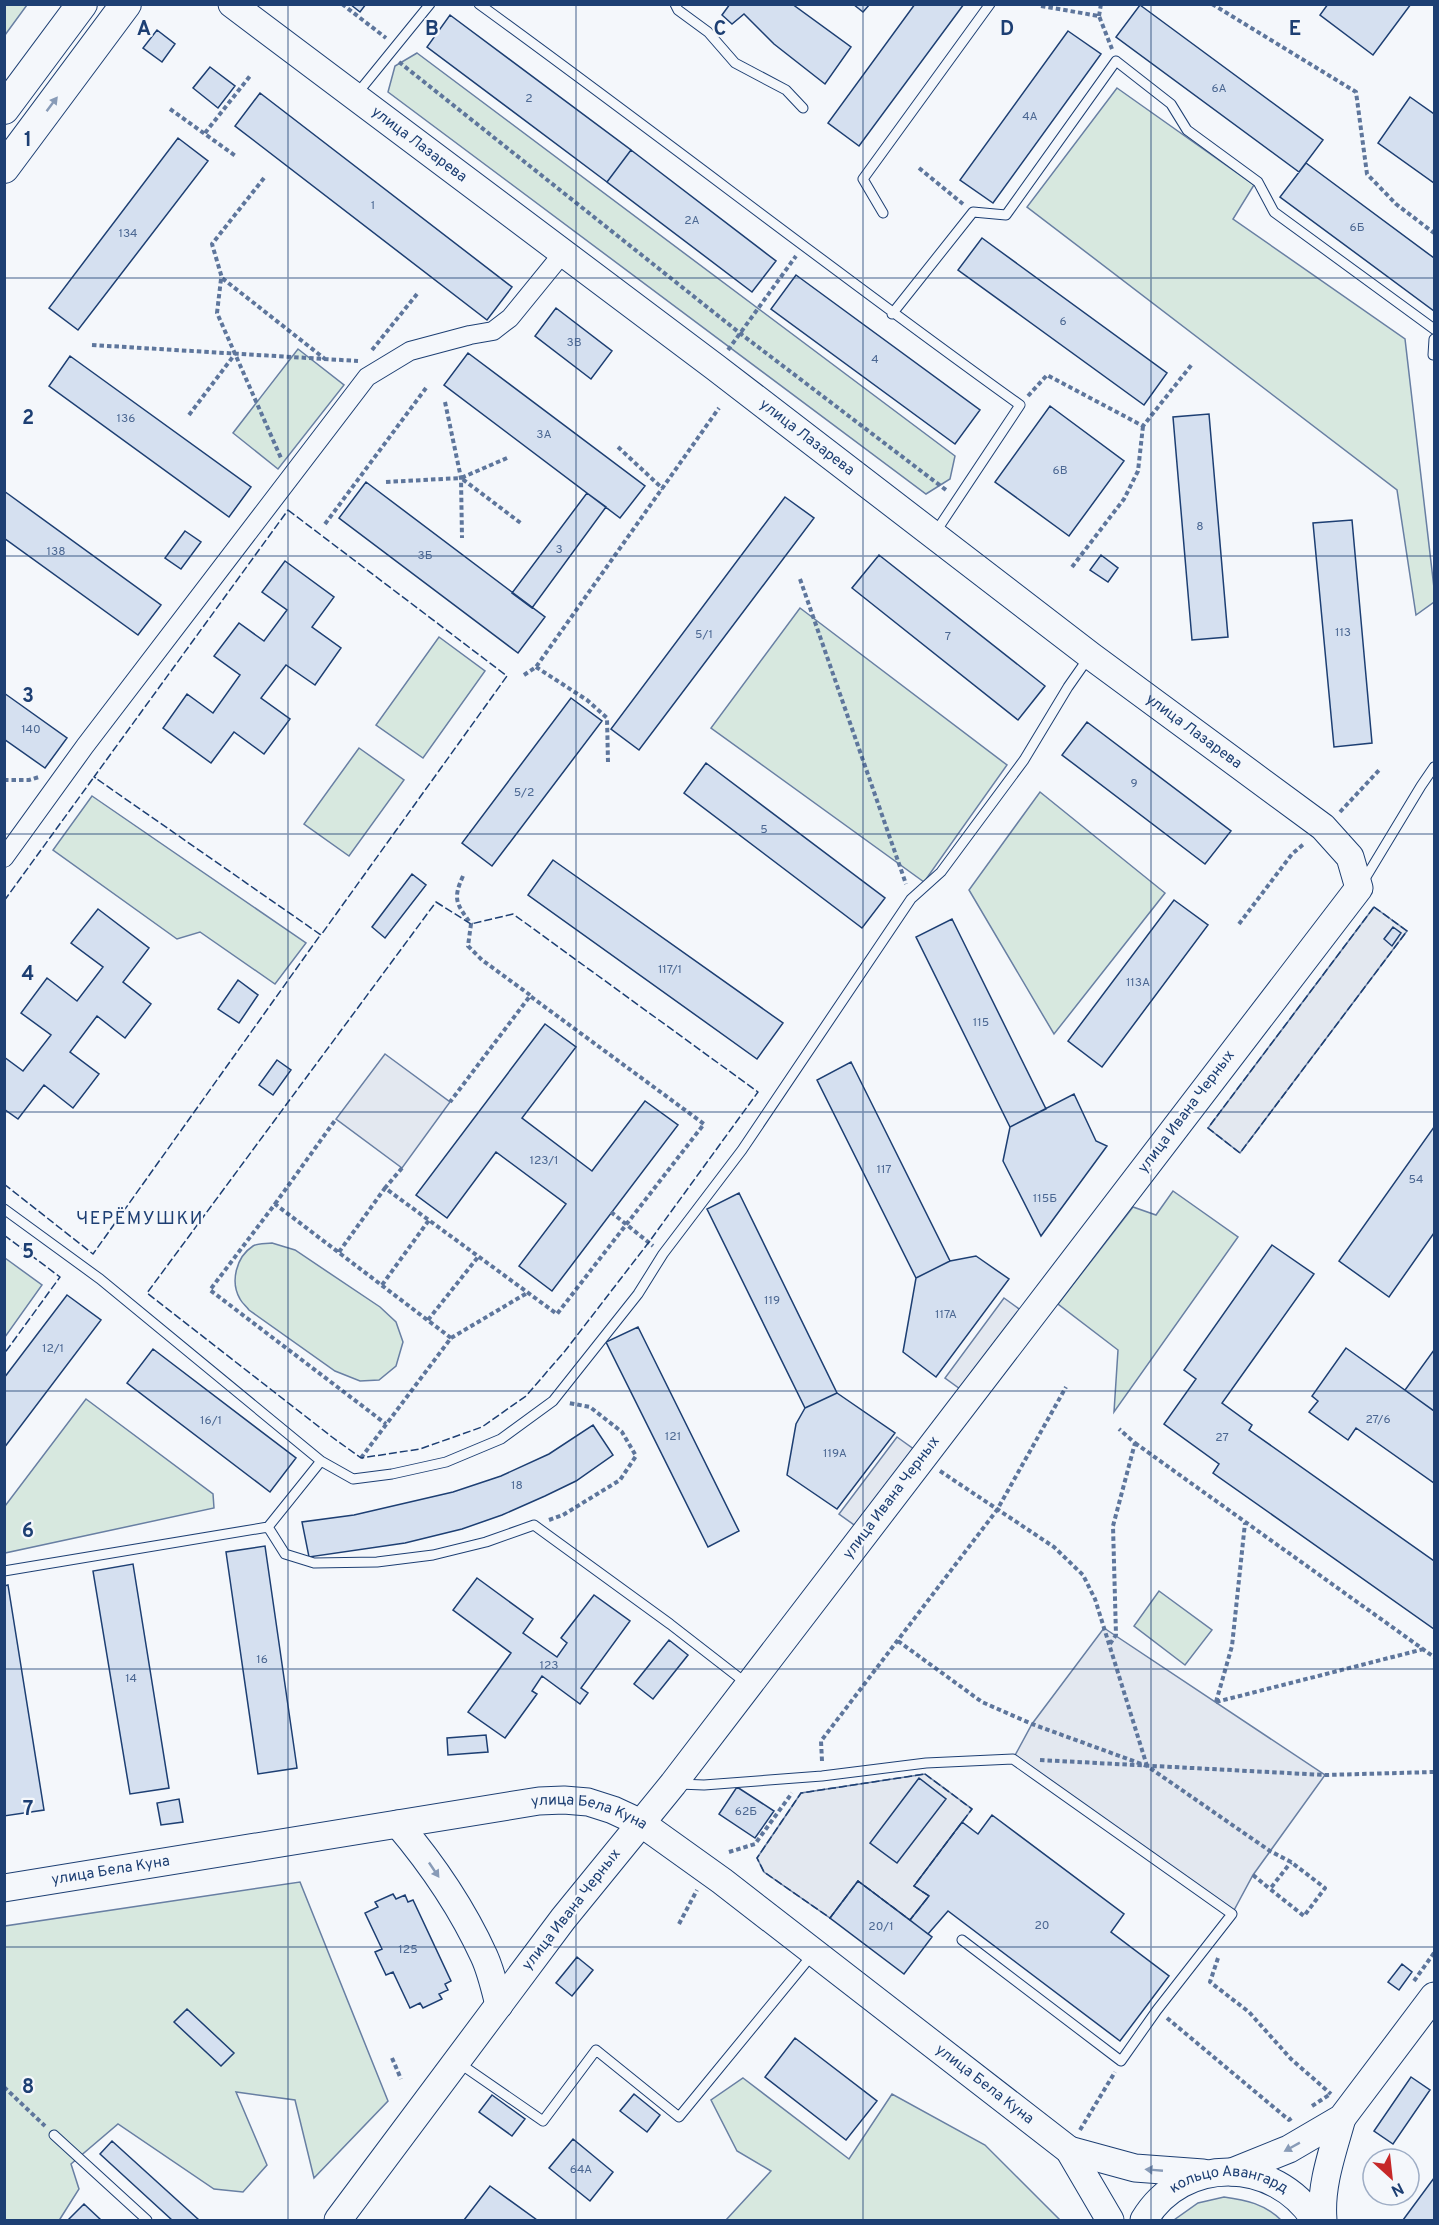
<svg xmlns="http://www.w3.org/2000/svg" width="1439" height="2225" font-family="Overpass,sans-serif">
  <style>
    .green { fill: #d7e8df; stroke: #687fa3; stroke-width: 1.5 }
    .parking { fill: #e3e8f0; stroke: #687fa3; stroke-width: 1.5 }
    .building { fill: #d5e0f0; stroke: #1d3f73; stroke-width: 1.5 }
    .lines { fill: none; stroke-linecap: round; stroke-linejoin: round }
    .lane-casing { stroke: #1d3f73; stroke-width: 11 }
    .street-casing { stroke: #1d3f73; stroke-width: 20 }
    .secondary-casing { stroke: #1d3f73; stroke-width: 29 }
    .primary-casing { stroke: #1d3f73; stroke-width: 32 }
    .path { stroke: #5e769c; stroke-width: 4; stroke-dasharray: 4.5 3; stroke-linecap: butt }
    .lane { stroke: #f4f7fb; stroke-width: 9 }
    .street { stroke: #f4f7fb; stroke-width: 18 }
    .secondary { stroke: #f4f7fb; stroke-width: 27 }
    .primary { stroke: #f4f7fb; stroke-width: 30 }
    .fence { stroke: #1d3f73; stroke-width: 1.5; stroke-dasharray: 8 3; stroke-linecap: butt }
    .oneway { fill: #889bb7 }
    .grid { fill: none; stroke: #1d3f73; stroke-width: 1.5; stroke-opacity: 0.55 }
    .labels { text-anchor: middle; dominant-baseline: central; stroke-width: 4.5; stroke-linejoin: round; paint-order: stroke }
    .number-label { font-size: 12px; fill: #4b6792 }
    .street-label { font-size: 15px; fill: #1d3f73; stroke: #f4f7fb }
    .quarter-label { font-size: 18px; letter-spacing: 1.5px; fill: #1d3f73; stroke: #f4f7fb }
    .grid-label { font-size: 20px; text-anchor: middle; font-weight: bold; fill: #1d3f73; stroke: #f4f7fb; stroke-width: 4.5; stroke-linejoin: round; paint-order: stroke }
  </style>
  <rect width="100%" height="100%" fill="#f4f7fb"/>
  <path class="green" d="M5,4L27,5L5,35L4,5Z
    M417,53L955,456L950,479L926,494L388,92L395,66Z
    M1117,88L1254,185L1233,219L1405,339L1434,588V602L1416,615L1397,490L1027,207Z
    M298,349L344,385L278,469L233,433Z
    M800,608L1007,765L924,882L711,728Z
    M439,637L485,671L423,758L376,725Z
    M359,748L404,780L349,856L304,824Z
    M1040,792L1165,893L1054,1034L969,890Z
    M92,796L306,943L275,984L200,932L177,939L53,850Z
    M1173,1191L1238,1237L1114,1412L1118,1350L1058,1304L1133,1207L1156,1215Z
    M272,1243L295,1250L380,1307L396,1322L403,1342L396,1366L379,1380L360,1381L335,1371L249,1310C246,1306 242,1303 240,1299C230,1282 236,1257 253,1246C258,1243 266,1244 272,1243Z
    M5,1258L42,1285L5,1337Z
    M86,1399L213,1494L214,1508L5,1553V1506Z
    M1159,1591L1212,1630L1185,1665L1134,1626Z
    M300,1882L388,2101L314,2178L295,2100L236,2092L267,2165L243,2192L214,2189L118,2124L71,2164L79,2189L60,2219L61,2220H5V1926Z
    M743,2078L849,2159L892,2094L985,2145L1060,2220H726L771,2171L737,2151L711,2100Z
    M1224,2197C1246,2200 1265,2204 1281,2220H1174L1198,2203Z"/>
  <path class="parking" d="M1374,907L1407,931L1240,1153L1208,1128Z
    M385,1054L450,1102L402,1168L336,1119Z
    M1004,1298L1026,1314L967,1394L945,1378Z
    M897,1437L915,1450L857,1527L839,1514Z
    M1104,1628L1325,1775L1253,1875L1232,1914L1013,1759L1032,1724Z
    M925,1774L972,1809L915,1885L929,1896L910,1920L858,1881L830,1918L764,1872L757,1858L801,1793Z"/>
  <path class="building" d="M350,4H366L360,12Z
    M730,4H792L851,47L825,84L774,44L744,14L732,24L722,15Z
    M853,4H870L863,12Z
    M915,4H964L859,146L828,123Z
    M1328,4H1411L1373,55L1320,15Z
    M1140,5L1323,140L1299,172L1116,37Z
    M450,15L631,150L607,182L427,47Z
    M157,30L175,44L162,62L143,48Z
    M1068,31L1101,54L993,203L960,180Z
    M210,67L235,86L218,108L193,88Z
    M260,93L512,287L487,320L235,126Z
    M1410,97L1434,114V183L1378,143Z
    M178,138L208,161L78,330L49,308Z
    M631,150L776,261L752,292L607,182Z
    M1306,163L1434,258V311L1280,197Z
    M982,238L1167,373L1144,405L958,270Z
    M796,275L980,410L955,444L771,309Z
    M556,308L612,351L591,379L535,336Z
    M468,353L645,486L620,518L444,385Z
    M70,356L251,487L229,517L49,386Z
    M1050,406L1124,461L1069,536L995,482Z
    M1209,414L1228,637L1192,640L1173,417Z
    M366,482L545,617L518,653L339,518Z
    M4,491L161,605L138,635L4,538Z
    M587,493L606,507L532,608L512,593Z
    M785,497L814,518L639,750L611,729Z
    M1352,520L1372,743L1334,747L1313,523Z
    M185,531L201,542L181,569L165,558Z
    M879,555L1045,686L1018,720L852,588Z
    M1101,555L1118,568L1108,582L1090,570Z
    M285,561L334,597L312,627L341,648L315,685L286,665L261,698L290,719L264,754L234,732L211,763L163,728L187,694L213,713L240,675L214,656L239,623L264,641L287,610L262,592Z
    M4,693L67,738L45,768L4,739Z
    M571,698L602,721L492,866L462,843Z
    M1087,722L1231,831L1205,864L1062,755Z
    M706,763L885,898L862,928L684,793Z
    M553,860L783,1023L757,1059L528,895Z
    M412,874L426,885L385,938L372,927Z
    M1174,900L1208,925L1102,1067L1068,1041Z
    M98,909L149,948L123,982L151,1004L125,1038L97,1016L70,1052L99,1074L73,1108L44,1085L18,1119L4,1109V1057L23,1071L51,1035L21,1013L47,978L77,1001L103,967L71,943Z
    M952,919L1046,1109L1010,1127L916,937Z
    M1393,927L1401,933L1392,946L1384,939Z
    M238,980L258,995L239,1023L218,1009Z
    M545,1024L576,1047L522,1118L592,1171L645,1101L678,1125L552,1291L519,1266L566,1204L496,1152L447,1218L416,1195Z
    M277,1060L291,1070L273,1095L259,1085Z
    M851,1062L950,1261L916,1278L817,1080Z
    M1074,1094L1096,1141L1107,1146L1041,1236L1003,1161L1010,1127Z
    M1434,1127V1233L1389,1297L1339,1261Z
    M739,1193L837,1393L805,1408L707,1209Z
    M1272,1245L1314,1274L1222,1403L1252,1425L1249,1430L1434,1561V1629L1213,1473L1219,1464L1164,1424L1196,1379L1184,1370Z
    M976,1256L1009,1279L936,1377L903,1352L916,1278L950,1261Z
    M67,1295L101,1320L4,1448V1378Z
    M638,1327L739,1531L708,1547L606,1342Z
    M1346,1348L1434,1411V1483L1356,1428L1348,1440L1309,1412L1318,1401L1312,1396Z
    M153,1349L296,1458L270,1492L127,1383Z
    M1434,1350V1411L1405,1390Z
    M837,1393L895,1433L837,1509L787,1475L796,1424L805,1408Z
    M593,1425L613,1455L576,1481L545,1496L502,1515L462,1529L405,1543L309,1557L302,1522L354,1515L453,1492L501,1476L549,1454Z
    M265,1546L297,1768L258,1774L226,1552Z
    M133,1564L169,1788L130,1794L93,1571Z
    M477,1578L533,1619L523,1633L557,1657L567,1643L561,1638L594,1595L630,1621L581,1688L588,1693L580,1704L542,1676L532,1691L537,1694L505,1738L468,1712L511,1653L453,1610Z
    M8,1585L44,1810L4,1816V1586Z
    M669,1640L688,1655L653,1699L634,1684Z
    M486,1735L488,1752L448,1755L447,1738Z
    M919,1778L946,1799L897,1863L870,1843Z
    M737,1787L774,1811L755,1838L719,1814Z
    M179,1799L183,1822L161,1825L157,1803Z
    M992,1815L1124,1914L1111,1932L1169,1976L1120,2041L948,1911L928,1934L910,1920L929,1896L914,1886L962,1822L978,1834Z
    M858,1881L932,1937L904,1974L830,1918Z
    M393,1894L396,1899L405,1895L408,1902L413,1900L451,1981L445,1984L448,1990L439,1994L442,1999L423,2008L420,2003L410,2008L393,1972L386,1975L375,1952L382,1949L365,1913L378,1907L375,1902Z
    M577,1957L593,1970L572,1996L556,1983Z
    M1402,1964L1412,1972L1399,1990L1388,1982Z
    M187,2009L234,2053L221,2066L174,2022Z
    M795,2038L877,2101L846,2140L765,2077Z
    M1411,2077L1430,2090L1393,2144L1374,2131Z
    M634,2094L660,2115L647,2132L620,2111Z
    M492,2095L525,2119L512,2136L479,2112Z
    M573,2139L613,2172L590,2201L549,2168Z
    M112,2141L199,2220H172L100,2154Z
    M1434,2178V2220H1403Z
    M490,2186L537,2220H464Z
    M84,2204L101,2220H68Z"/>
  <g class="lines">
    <defs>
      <path id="lane" d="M479,4C661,136 837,274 1020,405L935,533
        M675,4L678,10L708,32L735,63L786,90L803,108
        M356,95L430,4
        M883,213L863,179L990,4
        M892,314L973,212L1006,215L1116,61L1171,104L1187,130L1258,182L1274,212L1434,329
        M1433,355L1434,339
        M1363,882L1421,786L1434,767
        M4,1209L100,1279L321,1461L353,1479L392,1474L446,1462L501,1439L553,1401L638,1294L663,1254L742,1150L911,899L941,872L1024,760L1068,687L1089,657
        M268,1527L285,1554L314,1563L377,1562L433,1555L486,1542L534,1525L670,1624L746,1683
        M4,1571L268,1527L321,1461
        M679,1784L704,1785L822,1776L926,1763L1013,1759L1232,1914L1157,2010L1121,2061L962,1940
        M459,2063L543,2121L596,2050L679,2117L812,1955
        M54,2135L147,2220"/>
      <path id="street" d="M4,858L85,746L367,377L410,351L470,335L493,331L510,318L563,253"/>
      <g id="secondary">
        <path id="s1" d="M232,4L715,367L1091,656L1323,827L1350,857L1359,888L673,1784L563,1919L338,2220"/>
        <path d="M398,1824C432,1864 462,1908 484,1956C491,1971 495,1989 499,2005"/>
        <path id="s2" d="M4,1888L539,1801L564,1800L588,1802L613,1810L641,1823L722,1881L1069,2150L1110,2220"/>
        <path d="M1069,2150L1135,2168L1203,2173"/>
        <path d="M1232,2172L1289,2149L1342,2118L1434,1996"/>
        <path id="s3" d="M1144,2220C1183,2155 1275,2157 1315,2220"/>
        <path d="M1323,2220C1320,2185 1333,2151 1342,2118"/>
      </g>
      <path id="primary" d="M4,109L82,4
        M4,168L126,4"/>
    </defs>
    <use href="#lane" class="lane-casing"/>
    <use href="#street" class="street-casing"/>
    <use href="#secondary" class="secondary-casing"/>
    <use href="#primary" class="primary-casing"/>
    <path class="path" d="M342,4L386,38
      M1212,4L1356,92L1367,174L1396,204L1434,233
      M1041,6L1099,16L1112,49
      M1099,16L1101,4
      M399,62L741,334L946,490
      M170,109L237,157
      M205,133L250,76
      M919,168L963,204
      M264,178L212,244L222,278L325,359
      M221,279L217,313L281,458
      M92,345L358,361
      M372,350L417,294
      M728,350L796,256
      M1028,396L1047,375L1143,426L1193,363
      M445,402L461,478L462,538
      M189,415L235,354
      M618,447L663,489
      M507,458L461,478L522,524
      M386,482L461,478
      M325,524L426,388
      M1072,567L1124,499L1138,471L1143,426
      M800,579L906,884
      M536,667L587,700L607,718L608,762
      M524,675L536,667L719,408
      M4,780H29L39,777
      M1340,812L1380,769
      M463,876C452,900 457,904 471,924L468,946L482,960L530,995
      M1239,924L1292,854L1305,843
      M402,1168L385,1188L557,1314L704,1124L530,996L450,1102
      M275,1204L336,1119
      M611,1212L653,1246
      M339,1252L385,1188
      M382,1285L429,1220
      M428,1320L478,1257
      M451,1338L527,1293
      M1135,1443L1434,1657
      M361,1458L451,1338L275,1204L210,1290L386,1424
      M940,1471L1054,1547L1083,1575L1095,1599L1147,1766
      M549,1520L563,1515L620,1480L636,1456L622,1432L590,1407L569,1403
      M898,1641L982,1702L1032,1724L1147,1766L1270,1851L1291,1862L1325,1888L1304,1916L1270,1889L1291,1862
      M1110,1644L1116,1635L1113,1526L1135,1443L1119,1429
      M1216,1702L1424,1649
      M1216,1702L1232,1646L1245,1523
      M1040,1760L1325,1775L1434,1772
      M822,1761L821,1741L997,1510L1066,1387
      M729,1852L755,1844L792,1793
      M1253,1875L1270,1889
      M679,1924L697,1890
      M1218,1958L1210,1982L1249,2012L1291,2059L1331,2094
      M1414,1981L1434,1953
      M1167,2018L1289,2120L1293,2117
      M392,2058L401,2079
      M4,2087L45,2126
      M1312,2106L1329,2095
      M1080,2130L1115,2072"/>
    <use href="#lane" class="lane"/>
    <use href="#street" class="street"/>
    <use href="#secondary" class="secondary"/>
    <use href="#primary" class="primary"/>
    <path class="fence" d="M288,510L507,676L321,935L94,777Z
      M4,901L94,777L96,778
      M436,902L471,924L513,914L758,1092L649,1242L565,1351L526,1396L482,1427L420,1449L361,1458L332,1437L147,1293Z
      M1374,907L1407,931L1240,1153L1208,1128Z
      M4,1184L93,1254L321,934
      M4,1235L60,1277L4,1354
      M925,1774L972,1809L914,1886L929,1896L910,1920L858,1881L830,1918L764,1872L757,1858L801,1793Z"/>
  </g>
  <defs><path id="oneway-solid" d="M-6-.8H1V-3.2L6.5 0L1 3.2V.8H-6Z" transform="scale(1.5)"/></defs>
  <g class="oneway">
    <use href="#oneway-solid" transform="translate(52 104) rotate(-53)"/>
    <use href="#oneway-solid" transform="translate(434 1870) rotate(56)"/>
    <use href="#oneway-solid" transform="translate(1292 2147) rotate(151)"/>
    <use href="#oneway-solid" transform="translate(1154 2170) rotate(-175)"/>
  </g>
  <path class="grid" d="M288,4V2220M576,4V2220M863,4V2220M1151,4V2220M4,278H1434M4,556H1434M4,834H1434M4,1112H1434M4,1391H1434M4,1669H1434M4,1947H1434"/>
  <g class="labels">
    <g class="number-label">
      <text x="1219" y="89">6А</text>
      <text x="529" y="99">2</text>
      <text x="1030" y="117">4А</text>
      <text x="373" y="206">1</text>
      <text x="692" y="221">2А</text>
      <text x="1357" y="228">6Б</text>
      <text x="128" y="234">134</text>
      <text x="1063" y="322">6</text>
      <text x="574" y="343">3В</text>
      <text x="875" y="360">4</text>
      <text x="126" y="419">136</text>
      <text x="544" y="435">3А</text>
      <text x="1060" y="471">6В</text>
      <text x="1200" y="527">8</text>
      <text x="559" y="550">3</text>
      <text x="56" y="552">138</text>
      <text x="425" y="556">3Б</text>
      <text x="1343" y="633">113</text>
      <text x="704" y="635">5/1</text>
      <text x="948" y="637">7</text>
      <text x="31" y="730">140</text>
      <text x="1134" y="784">9</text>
      <text x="524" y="793">5/2</text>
      <text x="764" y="830">5</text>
      <text x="670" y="970">117/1</text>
      <text x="1138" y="983">113А</text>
      <text x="981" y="1023">115</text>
      <text x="544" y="1161">123/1</text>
      <text x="884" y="1170">117</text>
      <text x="1416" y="1180">54</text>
      <text x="1045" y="1199">115Б</text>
      <text x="772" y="1301">119</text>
      <text x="946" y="1315">117А</text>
      <text x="53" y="1349">12/1</text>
      <text x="1378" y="1420">27/6</text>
      <text x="211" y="1421">16/1</text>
      <text x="673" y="1437">121</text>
      <text x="1222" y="1438">27</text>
      <text x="835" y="1454">119А</text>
      <text x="517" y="1486">18</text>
      <text x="262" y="1660">16</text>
      <text x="549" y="1666">123</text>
      <text x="131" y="1679">14</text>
      <text x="746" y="1812">62Б</text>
      <text x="1042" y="1926">20</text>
      <text x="881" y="1927">20/1</text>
      <text x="408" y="1950">125</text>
      <text x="581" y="2170">64А</text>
    </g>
    <g class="street-label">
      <text stroke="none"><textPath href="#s1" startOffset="234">улица Лазарева</textPath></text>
      <text stroke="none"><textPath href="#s1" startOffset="720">улица Лазарева</textPath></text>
      <text stroke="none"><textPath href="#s1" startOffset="1206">улица Лазарева</textPath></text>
      <text transform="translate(1187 1112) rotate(-53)">улица Ивана Черных</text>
      <text transform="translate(892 1498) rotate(-53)">улица Ивана Черных</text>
      <text stroke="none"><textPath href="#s2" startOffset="594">улица Бела Куна</textPath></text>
      <text stroke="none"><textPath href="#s2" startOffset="108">улица Бела Куна</textPath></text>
      <text transform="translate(572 1910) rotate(-52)">улица Ивана Черных</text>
      <text stroke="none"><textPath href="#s2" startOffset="1080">улица Бела Куна</textPath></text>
      <text stroke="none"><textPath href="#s3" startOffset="102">кольцо Авангард</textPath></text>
    </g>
    <g class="quarter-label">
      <text x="140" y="1219">ЧЕРЁМУШКИ</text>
    </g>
  </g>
  <g class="grid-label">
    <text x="144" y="35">A</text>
    <text x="432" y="35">B</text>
    <text x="720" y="35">C</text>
    <text x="1007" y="35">D</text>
    <text x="1295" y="35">E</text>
    <text x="28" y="146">1</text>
    <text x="28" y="424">2</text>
    <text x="28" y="702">3</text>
    <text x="28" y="980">4</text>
    <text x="28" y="1258">5</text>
    <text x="28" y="1537">6</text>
    <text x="28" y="1815">7</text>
    <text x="28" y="2093">8</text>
  </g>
  <rect width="1439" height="2225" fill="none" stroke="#1d3f73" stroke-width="12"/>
  <g transform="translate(1391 2177) rotate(153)"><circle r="28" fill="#f4f7fb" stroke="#9eadc5" stroke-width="1.5"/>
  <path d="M0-4.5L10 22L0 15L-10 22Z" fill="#c62828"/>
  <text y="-9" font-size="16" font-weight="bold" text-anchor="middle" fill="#1d3f73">N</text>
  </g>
</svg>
